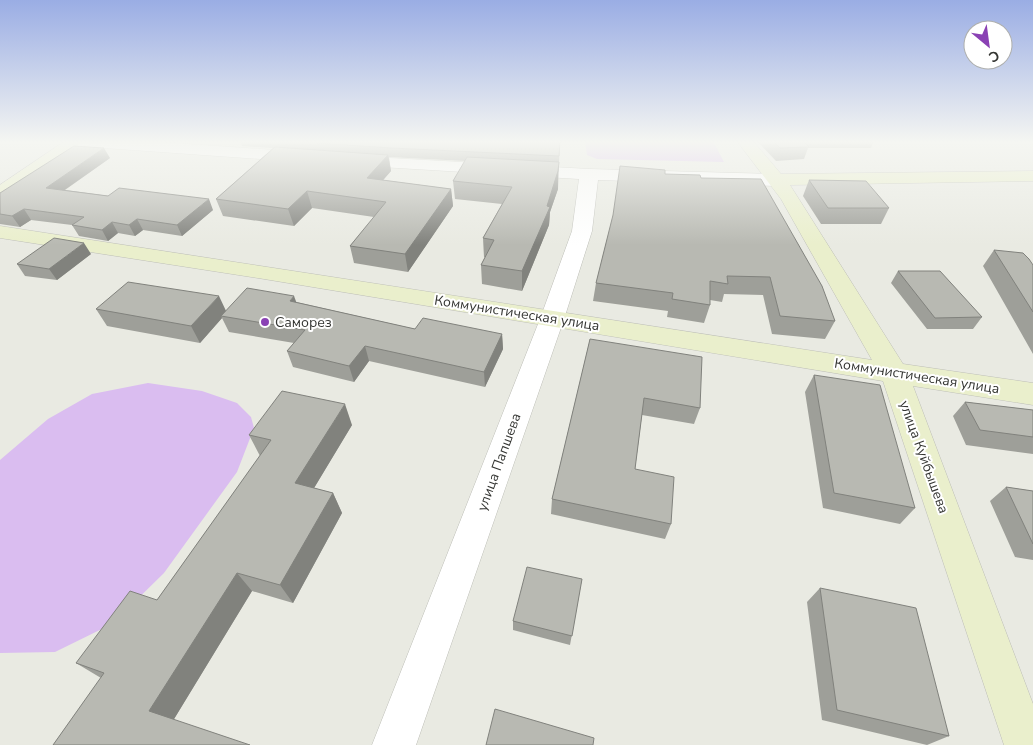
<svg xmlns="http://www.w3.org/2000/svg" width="1033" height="745" font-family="'Nunito Sans',sans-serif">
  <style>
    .green { fill: #dabdf0 }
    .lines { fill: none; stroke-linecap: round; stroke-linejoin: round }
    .street-casing { stroke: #bdbeb7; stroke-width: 1 }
    .secondary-casing { stroke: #bdbeb7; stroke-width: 1 }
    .street { fill: #fff; fill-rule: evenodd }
    .secondary { fill: #eaefcc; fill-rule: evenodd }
    .wall { fill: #9e9f99 }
    .shaded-wall { fill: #81827d }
    .building { fill: #b8b9b2; stroke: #81827d }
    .poi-dot { fill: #8a41b4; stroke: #fff; stroke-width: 2 }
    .labels { text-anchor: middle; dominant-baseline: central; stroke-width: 4; stroke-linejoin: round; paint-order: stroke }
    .street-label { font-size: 14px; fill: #353633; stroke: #fff }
    .poi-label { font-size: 14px; fill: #353633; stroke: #fff; text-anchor: start }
  </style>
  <rect width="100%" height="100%" fill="#e9eae2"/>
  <path class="green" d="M585,141H713L724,162L597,159L587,155Z
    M148,383L202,391L237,403L251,417L254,428L237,472L164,573L112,624L55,652L0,653V460L48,419L92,394Z"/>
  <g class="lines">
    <defs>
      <path id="street" d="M68,141H145L303,152L309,153L312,157L309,161L303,162L76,146L70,145Z
        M354,156L589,169L776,174L783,176L785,180L783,184L776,186L598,180L592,231L564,319L416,745H372L540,319L572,231L579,179L348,165L345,161L348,157Z"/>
      <path id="secondary" d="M65,141H84L7,198L0,200V185Z
        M737,141H753L781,174L1033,171V181L790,185L903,364L1033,383V405L913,386L1033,704V745H1004L883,381L258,278L0,238V226L872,360L781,199Z"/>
    </defs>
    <use href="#street" class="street-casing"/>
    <use href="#secondary" class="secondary-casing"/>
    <use href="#street" class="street"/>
    <use href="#secondary" class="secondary"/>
  </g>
  <path class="wall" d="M240,141H560L558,189L550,212L549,225L522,291L482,284L481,265L485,257H484L483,238L502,204L455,199L453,181L465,161L389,157L391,171L383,180L451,189L453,206L408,272L354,263L350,246L374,217L312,208L294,226L223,216L216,199L273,148L242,146Z
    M757,141H874L871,148H808L804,159L776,161Z
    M110,158L65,190L213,210L182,236L143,230L135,236L118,233L108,241L79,236L72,225L31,220L20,227L0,224V193Z
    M701,178L835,321L825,339L772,334L763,295L724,294L722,302L710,300V305L704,323L667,317L668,311L593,301L596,283Z
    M809,180L889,208L881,224H821L803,196Z
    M994,250L1033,265V354L983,266Z
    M91,254L57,280L25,276L17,264Z
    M898,271L982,317L973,329H927L891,283Z
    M296,302L415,329L502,334L503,349L485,387L369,361L354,382L293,367L287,351L294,343L229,332L222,318L200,343L107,326L96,309L226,311Z
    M590,339L700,408L694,424L642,415L635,469L671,524L665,539L551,514L552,499Z
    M814,375L915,508L900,524L823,508L805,392Z
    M965,402L1033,410V454L966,445L953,416Z
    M352,425L314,488L333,493L342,513L293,603L252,591L174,719L53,745L101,678L76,663L157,600L260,456L249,435Z
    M1006,487L1033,491V560L1015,557L990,501Z
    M582,579L570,645L513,630V621Z
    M820,588L949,736L927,745L822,720L807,602Z"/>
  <path class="shaded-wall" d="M104,148L110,158L53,198L46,188Z
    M388,155L391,171L370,195L367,178Z
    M558,171V189L550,212L549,225L522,291V271Z
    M451,189L453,206L408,272L405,254Z
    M307,191L312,208L294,226L288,209Z
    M209,199L213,210L182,236L177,225Z
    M24,209L31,220L20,227L12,216Z
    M137,219L143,230L135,236L129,225Z
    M112,222L118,233L108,241L102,230Z
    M84,243L91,254L57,280L49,269Z
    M219,296L227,313L221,316L222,318L200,343L191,326Z
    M294,296L300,312L290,301Z
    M502,334L503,349L485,387L484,372Z
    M365,346L369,361L354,382L349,366Z
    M345,404L352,425L305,503L295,483Z
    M333,493L342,513L293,603L280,585Z
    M237,573L252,591L171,724L149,711Z"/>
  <path class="building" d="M288,141H560L559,156L391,148Z
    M773,141H803L809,147L780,148Z
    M74,146L104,148L46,188L108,196L119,188L209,199L177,225L137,219L129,225L112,222L102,230L72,225L84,217L24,209L12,216L0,214V193Z
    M275,147L388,155L367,178L451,189L405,254L350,246L386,202L307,191L288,209L216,199Z
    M467,157L559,162L558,171L547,206L550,207L522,271L481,265L494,240L483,238L512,187L453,181Z
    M620,166L665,170V174L700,175L701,178L761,179L822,286L835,321L780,316L770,277L727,276L728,284L710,281V305L672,299L673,293L596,283L613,215Z
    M809,180L866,181L889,208H828Z
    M54,238L84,243L49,269L17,264Z
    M994,250L1023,253L1029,259L1033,265V312Z
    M898,271H940L982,317L935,318Z
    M128,282L219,296L191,326L96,309Z
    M247,288L294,296L290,301L415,329L423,318L502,334L484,372L365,346L349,366L287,351L305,330L221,316Z
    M590,339L702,357L700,408L644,398L635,469L674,477L671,524L552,499Z
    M814,375L880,385L915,508L834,493Z
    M282,391L345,404L295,483L333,493L280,585L237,573L149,711L250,745H53L104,673L76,663L130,591L157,600L271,440L249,435Z
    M965,402L1033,410V437L980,430Z
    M1006,487L1033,491V544Z
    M527,567L582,579L572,636L513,621Z
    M820,588L916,608L949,736L837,710Z
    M495,709L594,738L593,745H486Z"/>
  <linearGradient id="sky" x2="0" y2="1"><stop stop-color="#9aade4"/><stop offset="0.58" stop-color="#f5f6f2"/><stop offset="1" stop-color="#f5f6f2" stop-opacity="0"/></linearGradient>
  <rect width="1033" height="245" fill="url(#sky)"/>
  <circle class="poi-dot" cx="265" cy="322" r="5"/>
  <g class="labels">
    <g class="street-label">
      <text transform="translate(517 313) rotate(9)">Коммунистическая улица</text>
      <text transform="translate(917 376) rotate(9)">Коммунистическая улица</text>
      <text transform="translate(924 457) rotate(70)">улица Куйбышева</text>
      <text transform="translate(499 462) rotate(-70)">улица Папшева</text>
    </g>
    <g class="poi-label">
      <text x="275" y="322">Саморез</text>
    </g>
  </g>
  <g transform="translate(988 45) rotate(151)"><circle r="24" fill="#ffffff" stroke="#aeafad"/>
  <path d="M0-4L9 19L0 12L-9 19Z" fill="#8a41b4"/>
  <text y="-8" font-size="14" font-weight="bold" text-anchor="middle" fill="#353633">С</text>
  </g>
</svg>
